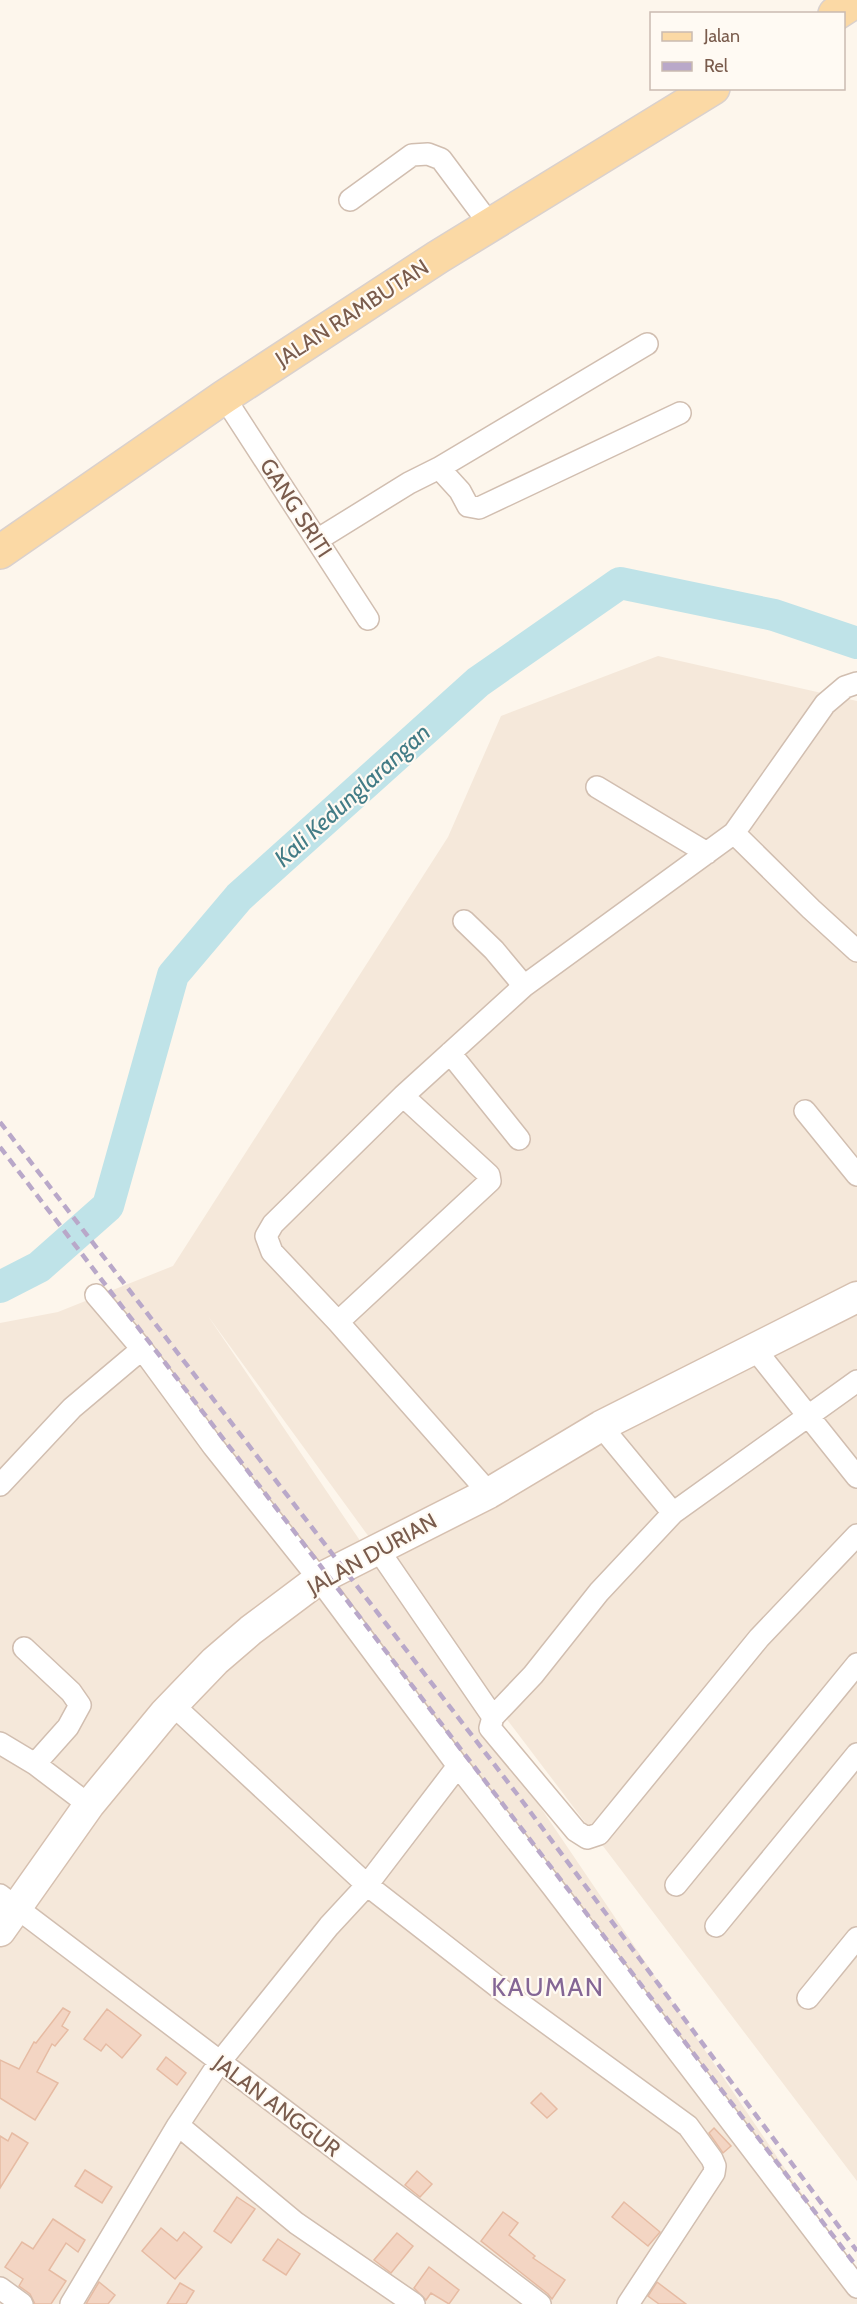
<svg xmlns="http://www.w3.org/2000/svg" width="857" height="2304" font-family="Cabin,sans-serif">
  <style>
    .residential { fill: #f5e8da }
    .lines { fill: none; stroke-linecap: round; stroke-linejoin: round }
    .river { stroke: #bfe3e8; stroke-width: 32 }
    .building { fill: #f3d5c3; stroke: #e6bba3; stroke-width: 1.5 }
    .street-casing { stroke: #d1beb0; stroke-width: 24 }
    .secondary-casing { stroke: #d6c0b0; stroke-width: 33 }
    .primary-casing { stroke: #dad1cd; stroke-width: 36 }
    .street { stroke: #fff; stroke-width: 21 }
    .secondary { stroke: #fff; stroke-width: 30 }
    .primary { stroke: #fbd9a5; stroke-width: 33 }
    .rail { stroke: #b9a8c9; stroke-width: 4.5; stroke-dasharray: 9 6; stroke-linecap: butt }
    .labels { text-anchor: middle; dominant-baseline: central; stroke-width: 4.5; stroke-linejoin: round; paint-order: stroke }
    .street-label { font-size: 22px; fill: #7a5c4d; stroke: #fffaf3 }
    .water-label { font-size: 24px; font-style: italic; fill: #437c86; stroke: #fffaf3 }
    .quarter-label { font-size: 26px; letter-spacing: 1.5px; fill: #846695; stroke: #fffaf3 }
  </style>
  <rect width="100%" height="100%" fill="#fdf6ec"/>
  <path class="residential" d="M658,656L857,701V2181L377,1548L208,1316L857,2275V2304H0V1323L58,1312L173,1266L448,837L501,716Z"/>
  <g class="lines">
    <path class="river" d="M0,1287L39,1267L108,1206L173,975L239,897L478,682L620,583L774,615L857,643"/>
  </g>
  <path class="building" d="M63,2008L70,2012L62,2026L68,2030L55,2046L52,2044L37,2072L58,2083L35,2120L0,2098V2060L19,2069L34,2042L36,2043Z
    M107,2009L141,2035L122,2058L106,2044L101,2051L84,2039Z
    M166,2057L186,2073L177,2085L157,2069Z
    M541,2093L557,2109L547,2118L531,2103Z
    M714,2128L731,2146L723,2153L709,2133Z
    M12,2133L28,2143L0,2188V2136L8,2141Z
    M85,2170L112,2187L102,2203L75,2186Z
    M417,2171L432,2184L420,2197L405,2185Z
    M237,2197L255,2209L231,2243L214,2231Z
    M624,2202L660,2232L648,2246L612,2217Z
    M503,2212L518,2223L509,2235L535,2256L533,2258L565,2280L552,2299L548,2294L481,2241Z
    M53,2219L85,2240L78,2252L66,2243L49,2270L66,2281L51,2304H35L30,2294L19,2286L23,2279L5,2267L22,2242L33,2249Z
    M161,2228L177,2241L184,2232L202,2247L175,2279L142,2251Z
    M397,2233L413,2246L391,2273L374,2260Z
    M278,2239L300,2254L286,2275L263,2260Z
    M429,2267L459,2290L449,2304L431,2293L426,2300L414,2288Z
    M99,2282L115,2295L108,2304H86Z
    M657,2282L686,2304H659L648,2296Z
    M180,2283L194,2291L186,2304H167Z"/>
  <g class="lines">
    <defs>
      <path id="street" d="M350,200L412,155L428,154L441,159L491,226
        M224,397L368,619
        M439,468L647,344
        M317,540L409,483L439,468L460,491L468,506L479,508L680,413
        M597,787L707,853
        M734,833L811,909L857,951
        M464,921L494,950L524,986
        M450,1053L519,1139
        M805,1111L857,1175
        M96,1295L142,1349L213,1446L319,1579L458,1766L552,1886L857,2287
        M338,1322L490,1181L489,1175L403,1096
        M754,1348L857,1477
        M857,1381L673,1513L599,1592L533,1675L493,1717L490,1728L576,1831L587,1838L599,1834L759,1638L857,1535
        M601,1426L673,1513
        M0,1485L72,1408L142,1349
        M489,1493L338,1322L272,1252L266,1236L273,1224L403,1096L524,986L734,833L825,704L845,687L857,683
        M377,1548L493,1717
        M24,1648L71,1692L80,1705L68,1727L35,1764
        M173,1705L367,1885L507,1994L688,2126L712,2159L715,2166L714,2173L628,2304
        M0,1743L35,1764L89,1805
        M676,1885L857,1664
        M0,1895L540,2304
        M716,1926L857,1754
        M808,1998L857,1938
        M178,2125L296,2223L414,2304
        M0,2288L22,2304
        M71,2304L178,2125L219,2063L329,1926L367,1885L458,1766"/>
      <path id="secondary" d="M0,1931L89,1805L164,1714L215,1661L251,1630L319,1579L489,1493L601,1426L857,1297"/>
      <path id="primary" d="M835,14L857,0
        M0,552L224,397L438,257L713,88"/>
    </defs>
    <use href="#street" class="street-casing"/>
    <use href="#secondary" class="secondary-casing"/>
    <use href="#primary" class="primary-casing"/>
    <use href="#street" class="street"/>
    <use href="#secondary" class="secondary"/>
    <use href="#primary" class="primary"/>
    <path class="rail" d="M0,1122L517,1794L857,2251
      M0,1147L857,2267"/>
  </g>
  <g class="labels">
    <g class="street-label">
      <text transform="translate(352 313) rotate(-33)">JALAN RAMBUTAN</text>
      <text transform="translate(296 508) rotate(57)">GANG SRITI</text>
      <text transform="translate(372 1554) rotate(-29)">JALAN DURIAN</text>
      <text transform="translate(277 2106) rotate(37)">JALAN ANGGUR</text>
    </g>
    <g class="water-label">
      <text transform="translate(352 795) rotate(-42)">Kali Kedunglarangan</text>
    </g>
    <g class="quarter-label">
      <text x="548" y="1987">KAUMAN</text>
    </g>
  </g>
  <rect x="650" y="12" width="195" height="78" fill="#fffaf3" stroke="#cabbb1" stroke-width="1.5"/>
  <rect x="662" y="32" width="30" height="9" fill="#fbd9a5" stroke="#cabbb1" stroke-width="1.5"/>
  <text x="704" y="42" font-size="18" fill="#7a5c4d">Jalan</text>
  <rect x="662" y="62" width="30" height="9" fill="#b9a8c9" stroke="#cabbb1" stroke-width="1.5"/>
  <text x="704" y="72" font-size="18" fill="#7a5c4d">Rel</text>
</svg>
